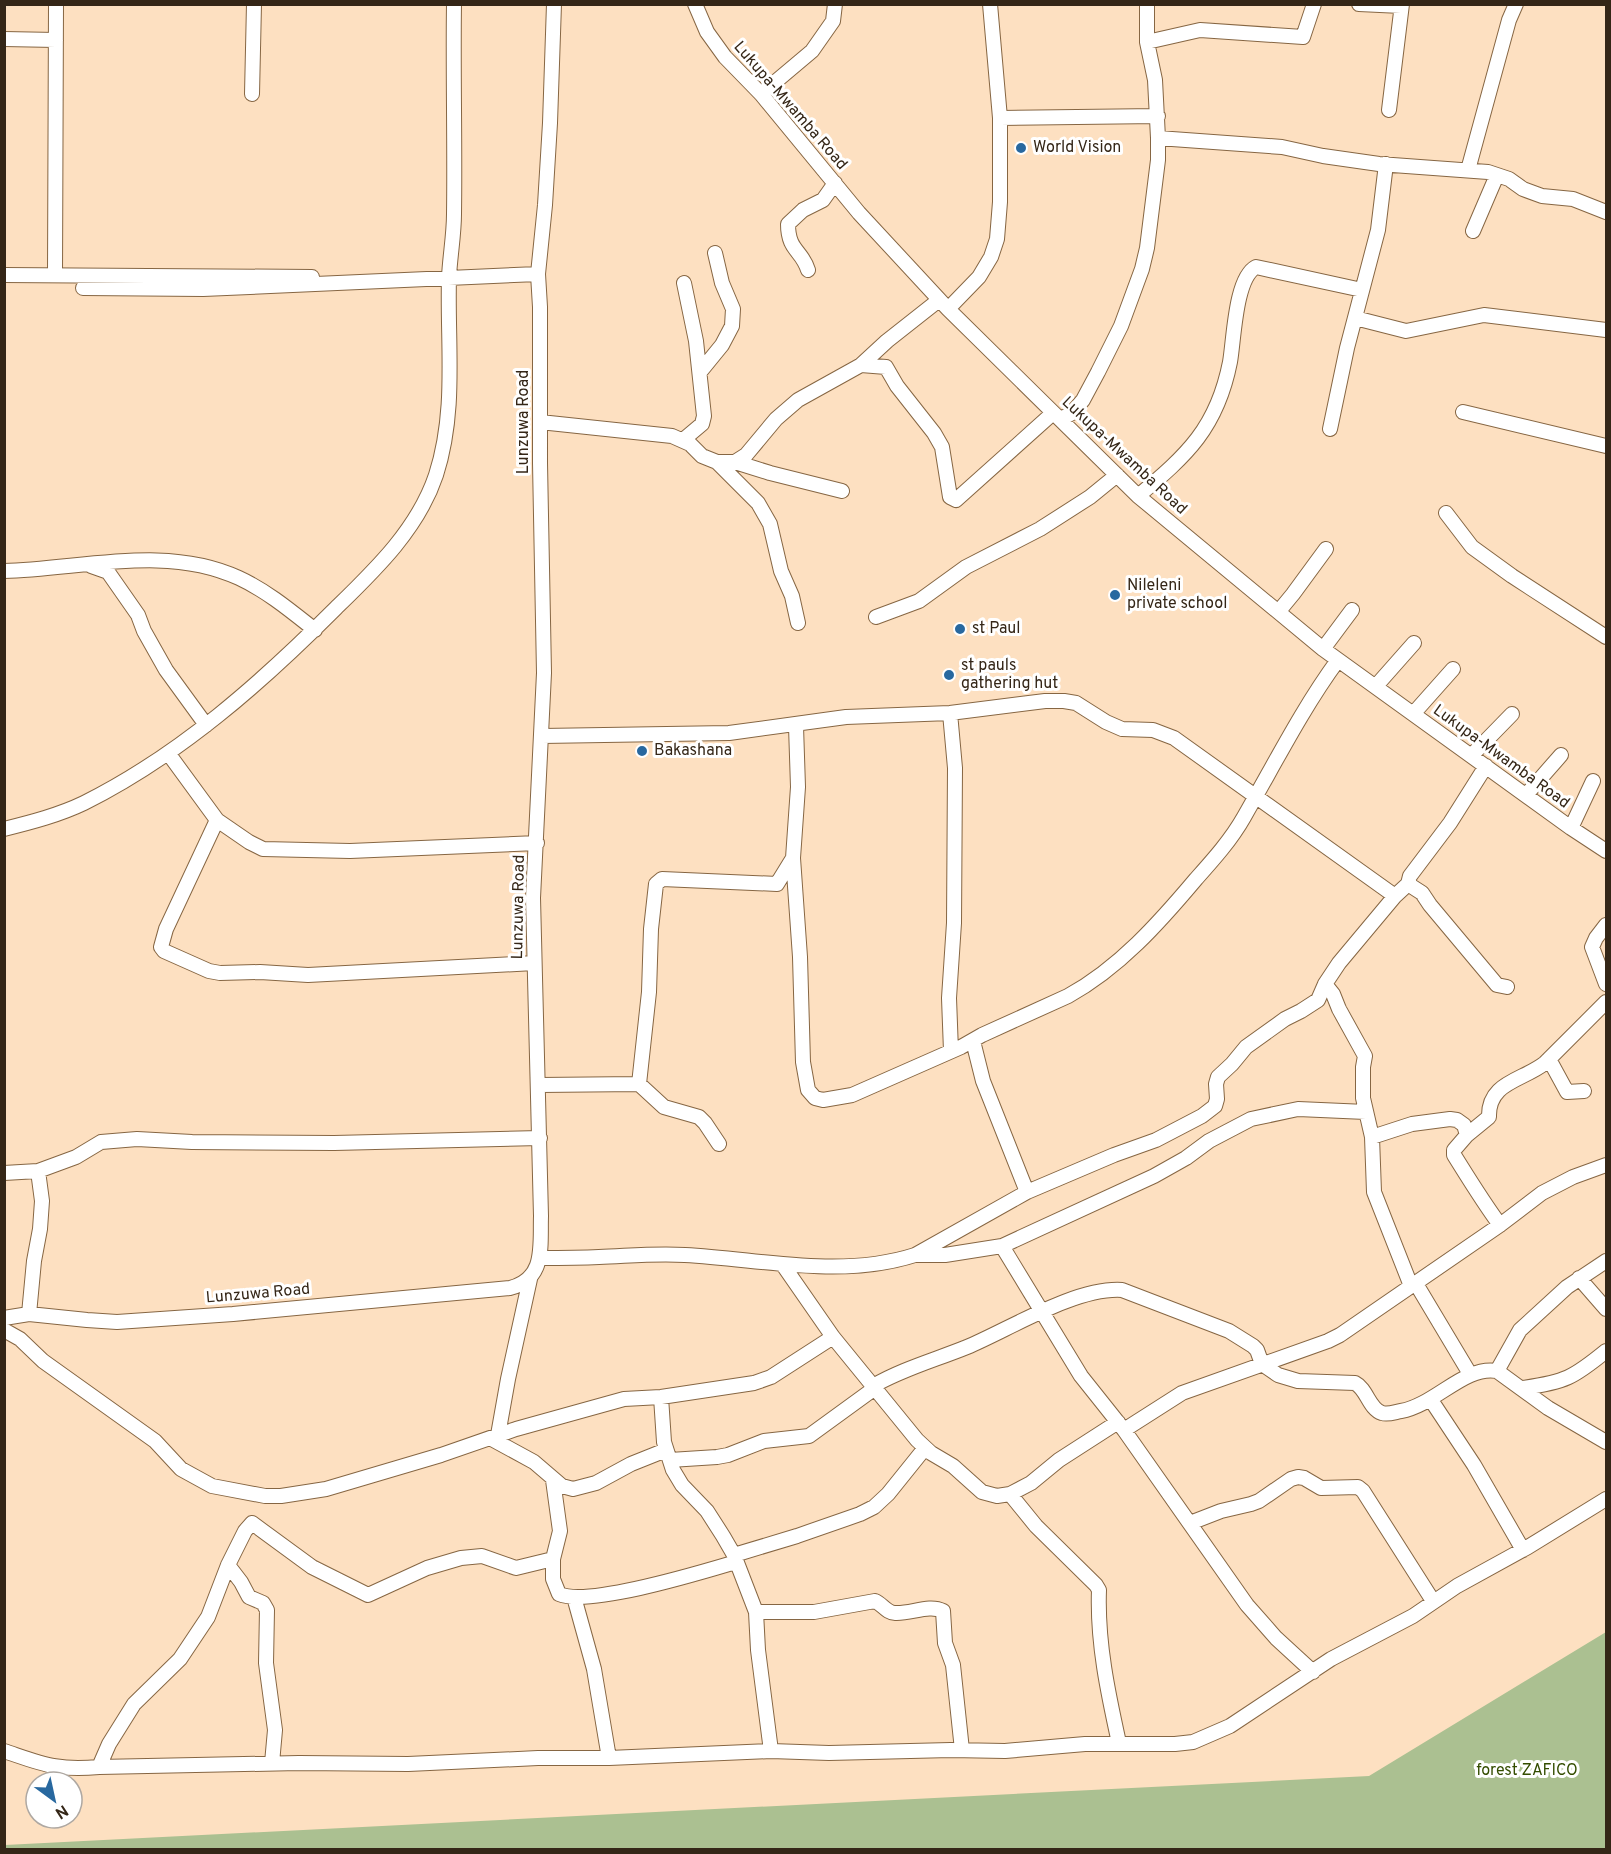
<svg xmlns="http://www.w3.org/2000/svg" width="1611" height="1854" font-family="Overpass,sans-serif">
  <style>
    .green { fill: #abc091 }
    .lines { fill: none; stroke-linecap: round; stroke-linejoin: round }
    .minor-casing { stroke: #866643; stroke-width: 16 }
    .minor { stroke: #fff; stroke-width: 14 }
    .poi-dot { fill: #28689f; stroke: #fff; stroke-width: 2 }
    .labels { text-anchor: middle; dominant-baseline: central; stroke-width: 6; stroke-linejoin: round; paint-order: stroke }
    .street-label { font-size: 16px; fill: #342617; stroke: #fff }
    .poi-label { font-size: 16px; fill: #342617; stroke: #fff; text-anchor: start }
    .park-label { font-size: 16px; fill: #344d00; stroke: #fff }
  </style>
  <rect width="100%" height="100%" fill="#fde0c1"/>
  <path class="green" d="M1606,1632V1849H5V1845L1369,1776Z"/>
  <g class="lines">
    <defs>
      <path id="minor" d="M695,4L707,32L725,57L761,94L859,213L948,309L1138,496L1323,649L1571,828L1606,851
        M1359,4L1401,6
        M4,39L56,40
        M1147,42L1200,30L1303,37L1314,4
        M252,94L254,4
        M761,94L812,51L833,21L835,4
        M1389,110L1402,4
        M1000,118L1158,116
        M1158,138L1282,147L1323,156L1379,164L1488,172L1509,179L1523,189L1542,196L1573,199L1606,212
        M1468,170L1509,20L1516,4
        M1473,231L1497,175
        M808,270C802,250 788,251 788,224L803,210L823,200L835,183
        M55,274L56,4
        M4,275L312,277
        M83,288L203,289L538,274
        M948,309L979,277L991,257L997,239L1000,202V118L990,4
        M1355,318L1406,331L1484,315L1606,330
        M861,365L887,341L939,300
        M700,372L722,345L732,326L733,309L722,283L715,253
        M1463,412L1606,446
        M1061,419L1072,413L1083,400L1098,372L1121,326L1142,269L1147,248L1158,160V138L1155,80L1147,42V4
        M540,422L672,436L690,444L702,456L717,462H735L746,455L776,419L798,400L861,365L886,367L897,386L934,433L942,447L950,497L956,500L1053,413
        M1330,429L1347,348L1378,230L1386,164
        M683,440L702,424L704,416L696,341L684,283
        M717,462L758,503L770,524L781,571L792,596L798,623
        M735,462L770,473L842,491
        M1138,496C1187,455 1217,428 1230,362C1234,340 1235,278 1256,267L1362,290
        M1446,513L1472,547L1512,576L1606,637
        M91,566L108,572L138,615L144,631L166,670L206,725
        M4,571C82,569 166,544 239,578C267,591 291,611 315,630
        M1279,611L1293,594L1326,549
        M876,617L919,601L966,567L1040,529L1090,497L1117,475
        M1323,649L1352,610
        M1376,686L1414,643
        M950,713L955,768L954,923L949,998L951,1051
        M1413,714L1453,669
        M796,726L798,787L793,858L800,957L803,1062L808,1090L815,1098L823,1100L852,1095L961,1047L982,1035L1068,996C1119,968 1159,923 1196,879C1213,860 1231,840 1244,817C1274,765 1302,709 1338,660
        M542,736L729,733L846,717L950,713L1045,701H1064L1076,703L1106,722L1122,729L1153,730L1174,738L1395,896
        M168,753L217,820L249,842L263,849L350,851L537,843
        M1472,755L1512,714
        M1526,795L1561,755
        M217,820L166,929L161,947L164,951L209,971L220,973L260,972L308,975L534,963
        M1571,828L1593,781
        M4,829C32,822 59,815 84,803C180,755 261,683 336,608C375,570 418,529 436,475C457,410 447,344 449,277C450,256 454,235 454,214C455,144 453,74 454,4
        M1408,884L1422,893L1430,905L1497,985L1507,987
        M1606,925L1596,938L1592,947L1606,984
        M1325,984L1333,994L1339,1009L1365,1056L1363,1067V1098L1372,1137L1374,1192L1411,1286
        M973,1041L983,1081L1027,1192
        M1549,1059L1567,1092L1584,1091
        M639,1084L649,992L651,929L656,884L662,879L777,884L793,858
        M540,1085L639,1084L664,1107L699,1117L705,1123L719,1144
        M1372,1137L1412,1124L1450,1119L1457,1120L1464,1125L1467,1135
        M4,1173L38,1171L76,1157L101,1142L137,1139L192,1142L334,1143L540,1138
        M1500,1225C1483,1202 1469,1179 1454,1155V1150L1467,1135L1489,1117C1488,1082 1522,1081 1545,1063L1606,1002
        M1002,1246L1081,1376L1124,1430L1247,1605L1276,1638L1313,1672
        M918,1255H945L1002,1246L1154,1176L1186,1158L1209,1141L1251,1119L1298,1109L1366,1112
        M539,1258C559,1258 579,1258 599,1257C628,1256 656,1253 685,1255C762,1259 840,1279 915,1255L1027,1192L1114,1155L1156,1140L1202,1116L1215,1106L1217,1099L1216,1084L1218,1077L1232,1064L1246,1047L1285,1019L1301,1011L1318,1000L1325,984L1339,963L1395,896L1408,884L1410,876L1450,823L1486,766
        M783,1265L833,1337L917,1440L931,1453L953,1466L982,1492L997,1496L1010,1494L1031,1483L1059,1460L1118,1422
        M1579,1278L1606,1309
        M1415,1282L1470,1374
        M29,1314L34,1261L40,1229L42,1201L38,1171
        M4,1318L29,1314L87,1320L117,1322L233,1314L510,1288C546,1279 540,1246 541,1216L533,898L544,673L540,463V307L538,274L545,205L550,123L554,4
        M4,1330L20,1339L43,1361L155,1441L181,1469L212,1486L265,1496H281L326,1489L441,1455L516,1429L624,1399L661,1397L754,1383L771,1377L833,1337
        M1497,1371L1520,1330L1567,1287L1606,1261
        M873,1386C902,1369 935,1360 967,1347C1010,1329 1076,1287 1122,1290L1229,1331L1253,1346L1257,1350L1262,1364L1278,1375L1298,1381L1355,1383C1367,1389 1369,1409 1382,1413C1388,1415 1395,1412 1401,1411C1435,1405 1465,1365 1497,1371L1548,1408L1606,1442
        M1523,1388C1565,1382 1573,1378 1606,1351
        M661,1397L664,1442L673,1470L682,1485L707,1511L723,1536L734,1555L756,1612L758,1650L771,1751
        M1431,1400L1474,1465L1523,1550
        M1124,1430L1182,1393L1328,1341L1340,1335L1500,1225L1542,1193L1573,1177L1606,1165
        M498,1435L508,1379L530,1279
        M490,1438L534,1462L562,1486L573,1489L596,1483L631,1464L666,1450
        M670,1460L717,1457L728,1455L764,1441L809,1436L875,1388
        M553,1480L560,1531L553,1559V1579L559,1594C589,1607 702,1572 736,1562
        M1010,1494L1036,1526L1096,1585L1099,1590C1097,1642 1108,1693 1119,1743
        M1190,1523L1221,1511L1251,1504L1259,1501L1291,1479L1298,1477L1304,1478L1321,1488L1358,1487L1363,1491L1433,1601
        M734,1555L797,1536L860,1514L874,1507L888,1494L925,1448
        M228,1565L241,1582L249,1597L263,1603L267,1610L266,1663L275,1730L272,1763
        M574,1597L594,1669L609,1758
        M756,1612H814L875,1601C882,1604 887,1613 895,1613C911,1614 929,1604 943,1611L945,1643L953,1665L962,1750
        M4,1751C43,1764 57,1771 99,1767L299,1763L408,1764L538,1758H609L771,1751L829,1753L951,1750L1005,1751L1085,1744H1175L1193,1742L1230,1726L1331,1659L1413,1616L1457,1586L1528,1547L1606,1499
        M99,1767L109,1744L134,1704L180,1659L208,1617L228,1565L245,1531L252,1523L312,1567L368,1595L427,1568L461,1558L482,1556L516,1568L553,1559"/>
    </defs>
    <use href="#minor" class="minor-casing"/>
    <use href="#minor" class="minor"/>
  </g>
  <g class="poi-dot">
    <circle cx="1021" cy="148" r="6"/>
    <circle cx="1115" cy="595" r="6"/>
    <circle cx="960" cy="629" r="6"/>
    <circle cx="949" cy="675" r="6"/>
    <circle cx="642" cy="751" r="6"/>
  </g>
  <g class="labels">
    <g class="street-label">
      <text transform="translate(790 106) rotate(49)">Lukupa-Mwamba Road</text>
      <text transform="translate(524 422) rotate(-90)">Lunzuwa Road</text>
      <text transform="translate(1124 456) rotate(43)">Lukupa-Mwamba Road</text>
      <text transform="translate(1501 757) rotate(36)">Lukupa-Mwamba Road</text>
      <text transform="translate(519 907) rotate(-89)">Lunzuwa Road</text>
      <text transform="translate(258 1294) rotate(-5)">Lunzuwa Road</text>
    </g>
    <g class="poi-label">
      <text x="1033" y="148">World Vision</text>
      <text x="1127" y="586">Nileleni<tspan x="1127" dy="18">private school</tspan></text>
      <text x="972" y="629">st Paul</text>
      <text x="961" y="666">st pauls<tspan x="961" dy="18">gathering hut</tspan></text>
      <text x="654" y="751">Bakashana</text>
    </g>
    <g class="park-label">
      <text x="1527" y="1771">forest ZAFICO</text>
    </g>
  </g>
  <rect width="1611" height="1854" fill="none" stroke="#342617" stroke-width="12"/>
  <g transform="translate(54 1800) rotate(147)"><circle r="28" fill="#ffffff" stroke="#aea8a2" stroke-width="1.5"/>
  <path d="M0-4.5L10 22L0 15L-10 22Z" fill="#28689f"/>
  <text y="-9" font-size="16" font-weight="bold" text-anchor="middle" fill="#342617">N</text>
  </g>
</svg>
